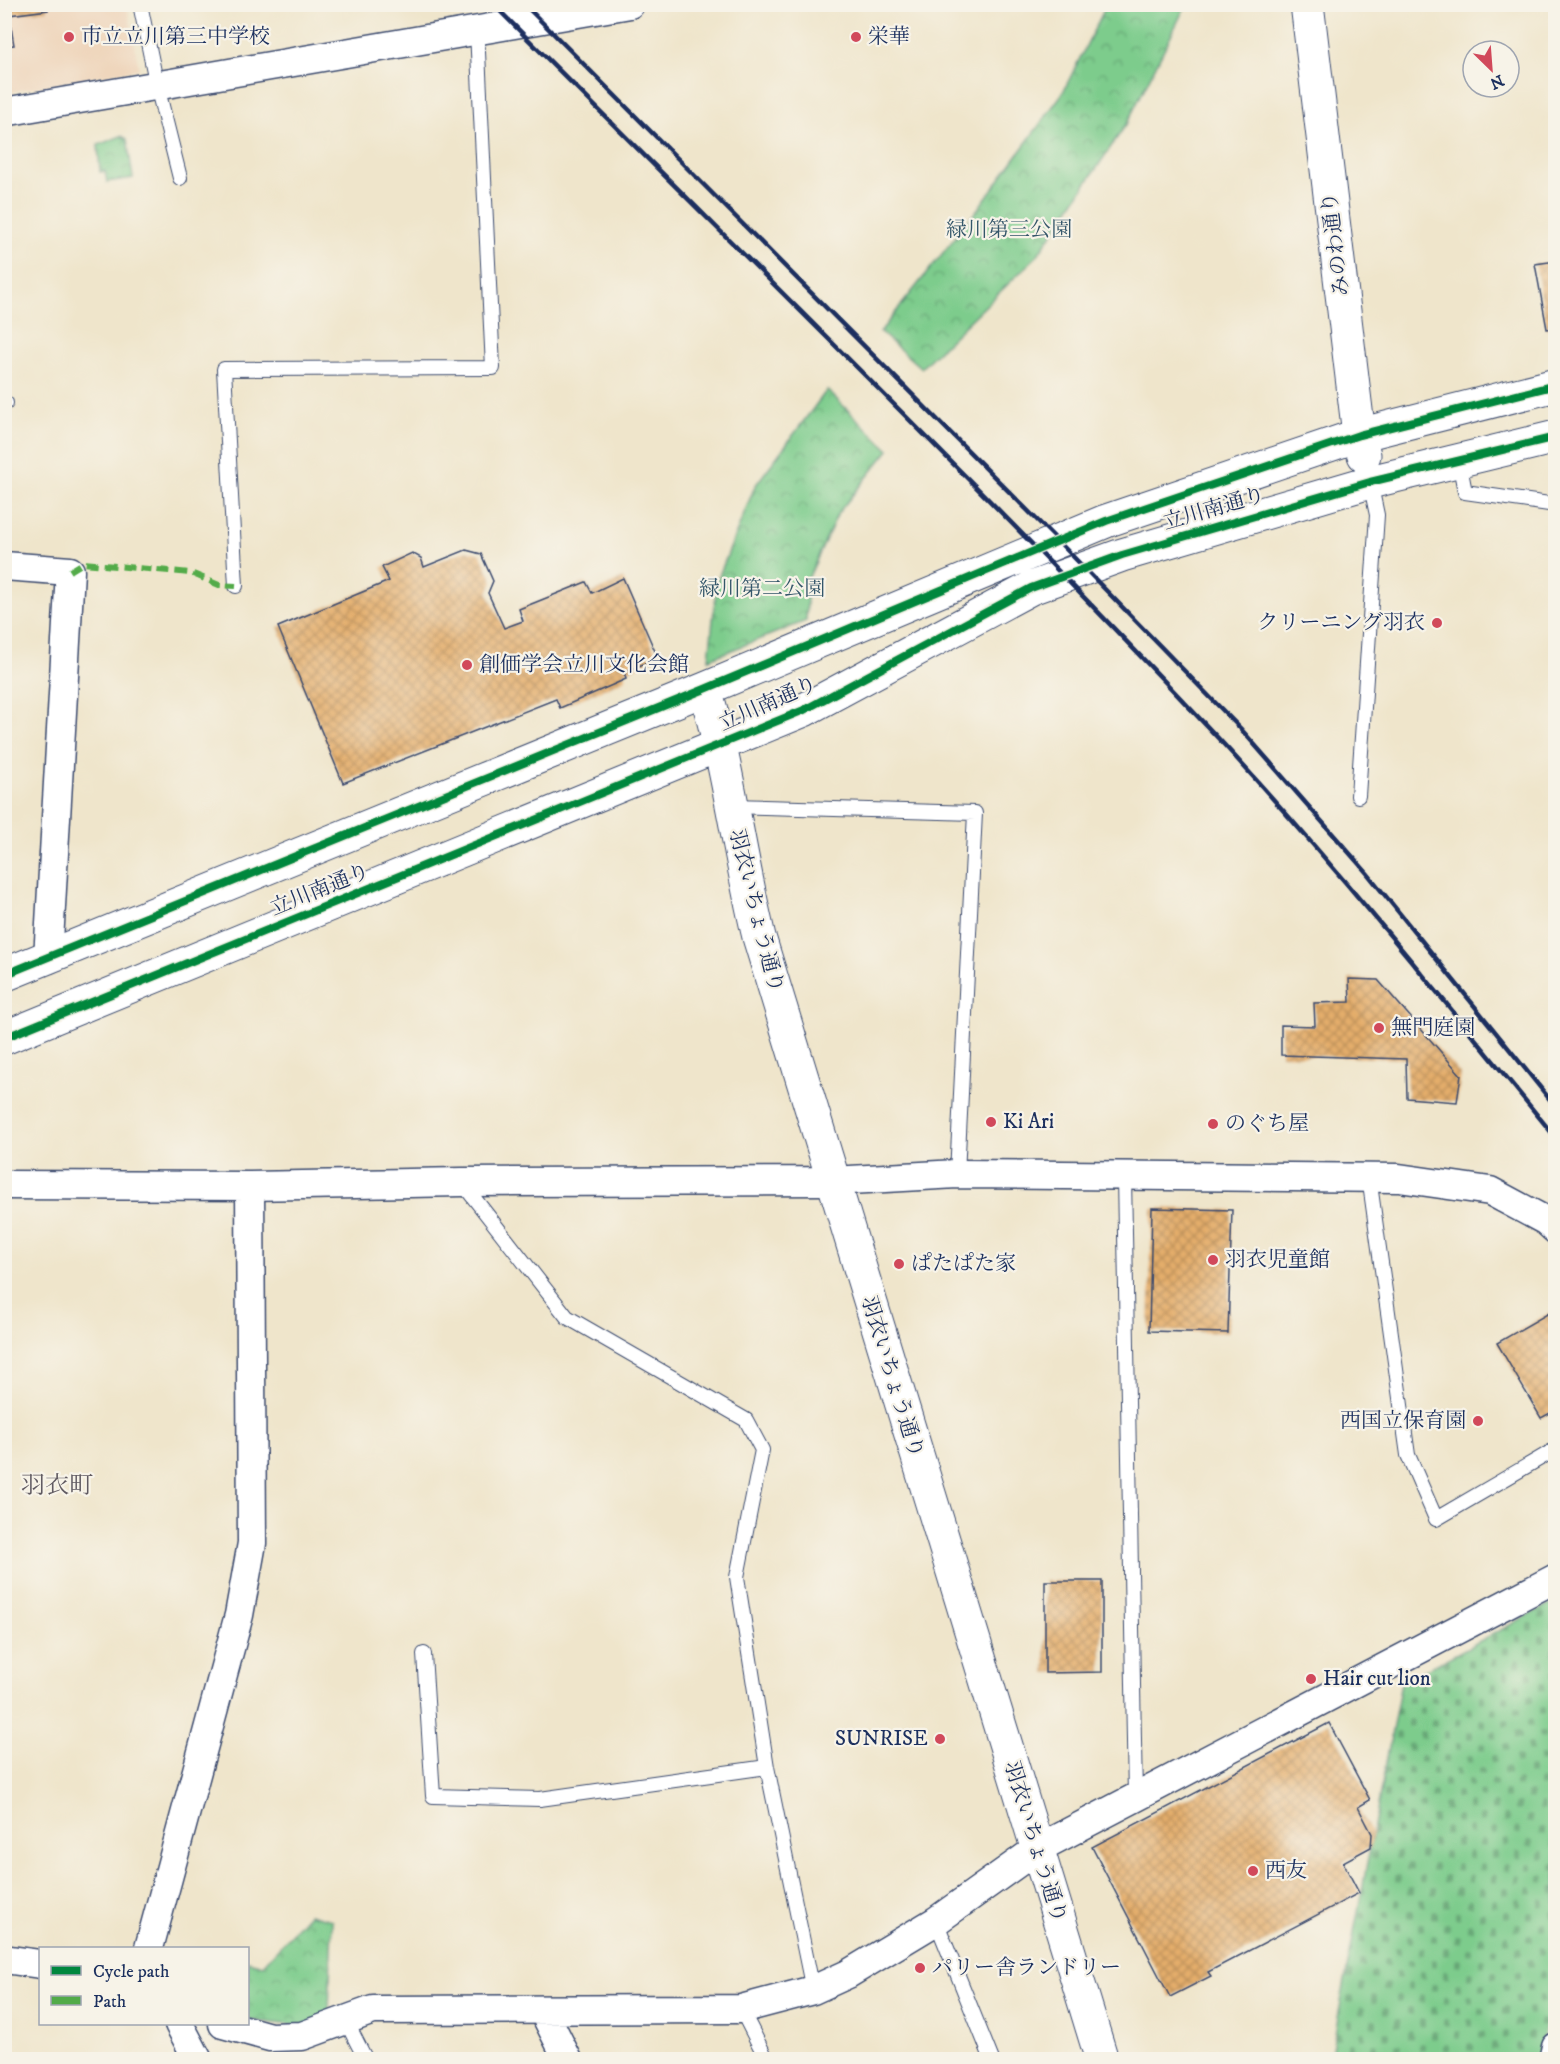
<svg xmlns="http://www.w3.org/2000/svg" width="1560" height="2064" font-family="'IM FELL DW Pica','Noto Serif JP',serif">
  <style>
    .built { fill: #efd6bc }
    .cemetery { fill: url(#cemetery-stones); stroke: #4c7e75; stroke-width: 1.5 }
    .park { fill: url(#park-crowns); stroke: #4c7e75; stroke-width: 1.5 }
    .building { fill: url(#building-cross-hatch) }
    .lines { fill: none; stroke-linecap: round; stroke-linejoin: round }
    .service-casing { stroke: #3b4a6e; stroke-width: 16 }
    .minor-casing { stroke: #3b4a6e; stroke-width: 31 }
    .tertiary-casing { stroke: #3b4a6e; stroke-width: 35 }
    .service { stroke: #fff; stroke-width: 14 }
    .minor { stroke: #fff; stroke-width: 28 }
    .tertiary { stroke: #fff; stroke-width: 33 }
    .rail { stroke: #1b2f5e; stroke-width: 4.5 }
    .quiet { stroke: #52ab49; stroke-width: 6; stroke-dasharray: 12 6; stroke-linecap: butt }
    .cycleway-casing { stroke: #f7f3e8; stroke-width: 11 }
    .cycleway { stroke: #00873e; stroke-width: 8 }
    .poi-dot { fill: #d1495b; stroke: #f7f3e8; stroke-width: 2 }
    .labels { text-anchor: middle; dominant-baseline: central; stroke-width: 4.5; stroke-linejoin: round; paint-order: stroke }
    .poi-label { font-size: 21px; fill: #1b2f5e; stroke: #f7f3e8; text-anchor: start }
    .park-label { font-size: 21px; fill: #34566a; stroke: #f7f3e8 }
    .street-label { font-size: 21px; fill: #1b2f5e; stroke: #f7f3e8 }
    .quarter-label { font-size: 24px; fill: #615b62; stroke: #f7f3e8 }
  </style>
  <defs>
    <pattern id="cemetery-stones" width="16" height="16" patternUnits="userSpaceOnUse" patternTransform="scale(1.5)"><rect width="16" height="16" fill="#7dcc8c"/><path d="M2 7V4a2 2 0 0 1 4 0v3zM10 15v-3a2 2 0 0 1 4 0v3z" fill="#66a676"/></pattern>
    <pattern id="park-crowns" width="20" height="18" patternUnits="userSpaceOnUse" patternTransform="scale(1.5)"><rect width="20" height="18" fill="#7dcc8c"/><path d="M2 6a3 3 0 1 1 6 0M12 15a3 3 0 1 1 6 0" fill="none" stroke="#66a676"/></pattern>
    <pattern id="building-cross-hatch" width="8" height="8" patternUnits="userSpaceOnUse" patternTransform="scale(1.5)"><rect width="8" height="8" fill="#e4ad6a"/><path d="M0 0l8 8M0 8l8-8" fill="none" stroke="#b88d5a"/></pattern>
  </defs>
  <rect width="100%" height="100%" fill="#f7f3e8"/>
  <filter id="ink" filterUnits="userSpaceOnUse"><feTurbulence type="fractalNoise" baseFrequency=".0167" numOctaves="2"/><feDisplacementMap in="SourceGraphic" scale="12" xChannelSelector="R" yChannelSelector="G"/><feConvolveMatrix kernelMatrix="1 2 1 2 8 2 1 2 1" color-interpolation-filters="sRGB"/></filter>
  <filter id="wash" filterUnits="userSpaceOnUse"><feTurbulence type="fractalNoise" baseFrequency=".008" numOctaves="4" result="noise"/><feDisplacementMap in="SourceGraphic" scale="24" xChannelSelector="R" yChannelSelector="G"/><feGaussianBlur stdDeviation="1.35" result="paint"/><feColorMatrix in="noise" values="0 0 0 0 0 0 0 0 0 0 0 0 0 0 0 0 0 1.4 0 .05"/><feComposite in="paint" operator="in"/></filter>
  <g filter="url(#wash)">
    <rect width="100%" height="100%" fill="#efe5cb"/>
    <path class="built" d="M5,5H127L139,69L5,93Z"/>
    <path class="cemetery" d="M1555,1601L1556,1978L1538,2059L1330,2060L1401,1683Z"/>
    <path class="park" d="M1107,4L1186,5L1127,123L1037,256L921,368L880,332L977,210L1062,94Z
      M121,136L127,139L133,178L107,182L105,171L100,172L98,145Z
      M827,390L889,450L838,513L808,579L806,621L709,659L717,581L755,486Z
      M309,1914L332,1920L329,2012L309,2027L248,2020V1961L263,1965Z"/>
    <g id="blocks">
      <path class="building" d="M4,4H47L48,10L9,15L14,45L4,46Z
        M1556,261V328L1547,329L1535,264Z
        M466,550L481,554L493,581L488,593L504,628L523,621L519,609L586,582L592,593L623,578L658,658L624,672L626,679L560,708L556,699L343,783L278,627L389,581L382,567L412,553L421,558L424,567Z
        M1349,979L1378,980L1461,1075L1457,1102L1407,1098L1406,1059L1281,1055V1025L1315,1026L1314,1003L1350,1002Z
        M1152,1208L1232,1210L1228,1333L1149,1331Z
        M1556,1309V1410L1541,1418L1497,1343Z
        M1045,1581H1102V1672L1045,1673Z
        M1329,1723L1370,1800L1358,1807L1372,1834L1371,1847L1343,1862L1359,1893L1208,1972L1211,1976L1170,1997L1092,1847Z"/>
    </g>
  </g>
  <g filter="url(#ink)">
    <use href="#blocks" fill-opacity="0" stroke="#3b4a6e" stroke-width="1.5"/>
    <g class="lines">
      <defs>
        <path id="service" d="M140,4L157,86L180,178
          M4,403H6
          M1459,461L1465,492L1556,505
          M236,586L224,369L493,368L477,31
          M1358,796L1377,515L1370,482
          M732,806L975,813L957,1174
          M1124,1176L1135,1797
          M1369,1177L1408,1455L1436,1519L1556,1449
          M463,1184L567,1317L746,1420L762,1450L737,1577L767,1767L813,1990
          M424,1654L433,1796L540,1799L767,1767
          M936,1921L992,2060
          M741,2009L767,2060
          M345,2019L366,2060"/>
        <path id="minor" d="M4,112L630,4
          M4,566L70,571L48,959
          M4,1185L250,1186L462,1182L832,1181L957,1174L1399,1178L1490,1191L1546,1221L1556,1230
          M149,1948L239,1615L252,1543L250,1186
          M4,1959L40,1964
          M543,2010L568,2060
          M179,2024L198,2060
          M223,2024L270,2037L302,2036L373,2010L741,2009L813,1990L848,1974L936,1921L1037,1849L1556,1578
          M1553,2060L1556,2047"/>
        <path id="tertiary" d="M1307,4L1359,435L1364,455
          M705,689C729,770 739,854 759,937L1102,2060
          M4,975L705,689L1106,521L1359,435L1556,385
          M4,1038L804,710L1031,588L1122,555L1370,482L1556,437"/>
      </defs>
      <use href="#service" class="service-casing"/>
      <use href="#minor" class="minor-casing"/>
      <use href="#tertiary" class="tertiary-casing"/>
      <use href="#service" class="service"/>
      <use href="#minor" class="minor"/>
      <use href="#tertiary" class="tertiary"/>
      <path class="rail" d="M493,4C735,248 983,487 1218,738C1336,866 1446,1003 1556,1138
        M524,4L1058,541L1240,728L1367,873L1556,1107"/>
      <path class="quiet" d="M70,571L83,563L191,573L219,585L236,586"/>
      <defs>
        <path id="cycleway" d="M4,975L705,689L1106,521L1359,435L1556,385
          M4,1038L804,710L1031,588L1122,555L1370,482L1556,437"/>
      </defs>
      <use href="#cycleway" class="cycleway-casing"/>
      <use href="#cycleway" class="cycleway"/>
    </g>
  </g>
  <g class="poi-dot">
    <circle cx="69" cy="37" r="6"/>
    <circle cx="856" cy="37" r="6"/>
    <circle cx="1437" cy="623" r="6"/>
    <circle cx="467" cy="665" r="6"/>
    <circle cx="1379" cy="1028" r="6"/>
    <circle cx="991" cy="1122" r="6"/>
    <circle cx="1213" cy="1124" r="6"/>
    <circle cx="1213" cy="1260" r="6"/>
    <circle cx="899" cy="1264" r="6"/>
    <circle cx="1478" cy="1421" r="6"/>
    <circle cx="1311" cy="1679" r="6"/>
    <circle cx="940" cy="1739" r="6"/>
    <circle cx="1253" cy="1871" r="6"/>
    <circle cx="920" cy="1968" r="6"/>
  </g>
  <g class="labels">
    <g class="poi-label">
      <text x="81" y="37">市立立川第三中学校</text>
      <text x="868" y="37">栄華</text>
      <text x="1425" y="623" text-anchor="end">クリーニング羽衣</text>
      <text x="479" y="665">創価学会立川文化会館</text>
      <text x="1391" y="1028">無門庭園</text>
      <text x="1003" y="1122">Ki Ari</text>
      <text x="1225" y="1124">のぐち屋</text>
      <text x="1225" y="1260">羽衣児童館</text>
      <text x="911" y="1264">ぱたぱた家</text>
      <text x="1466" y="1421" text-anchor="end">西国立保育園</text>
      <text x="1323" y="1679">Hair cut lion</text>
      <text x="928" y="1739" text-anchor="end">SUNRISE</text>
      <text x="1265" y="1871">西友</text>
      <text x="932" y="1968">パリー舎ランドリー</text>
    </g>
    <g class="park-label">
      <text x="1009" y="230">緑川第三公園</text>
      <text x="762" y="589">緑川第二公園</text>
    </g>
    <g class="street-label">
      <text transform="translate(1336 244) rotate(-97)">みのわ通り</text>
      <text transform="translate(1214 509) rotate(-16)">立川南通り</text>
      <text transform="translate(768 704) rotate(-24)">立川南通り</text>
      <text transform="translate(320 890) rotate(-22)">立川南通り</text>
      <text transform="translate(756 911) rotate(76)">羽衣いちょう通り</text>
      <text transform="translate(892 1377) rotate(73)">羽衣いちょう通り</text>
      <text transform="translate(1035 1842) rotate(73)">羽衣いちょう通り</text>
    </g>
    <g class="quarter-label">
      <text x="57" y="1486">羽衣町</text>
    </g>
  </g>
  <rect width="1560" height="2064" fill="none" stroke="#f7f3e8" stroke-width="24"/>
  <rect x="39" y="1947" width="210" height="78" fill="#f7f3e8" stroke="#9fa5b1" stroke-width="1.5"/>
  <rect x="51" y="1966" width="30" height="9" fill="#00873e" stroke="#9fa5b1" stroke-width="1.5"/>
  <text x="93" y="1977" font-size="18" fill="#1b2f5e">Cycle path</text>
  <rect x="51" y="1996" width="30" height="9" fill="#52ab49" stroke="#9fa5b1" stroke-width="1.5"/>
  <text x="93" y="2007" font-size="18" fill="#1b2f5e">Path</text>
  <g transform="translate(1491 69) rotate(155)"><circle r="28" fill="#f7f3e8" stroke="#9fa5b1" stroke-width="1.5"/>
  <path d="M0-4.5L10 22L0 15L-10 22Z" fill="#d1495b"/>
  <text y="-9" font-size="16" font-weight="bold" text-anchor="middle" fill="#1b2f5e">N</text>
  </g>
</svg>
